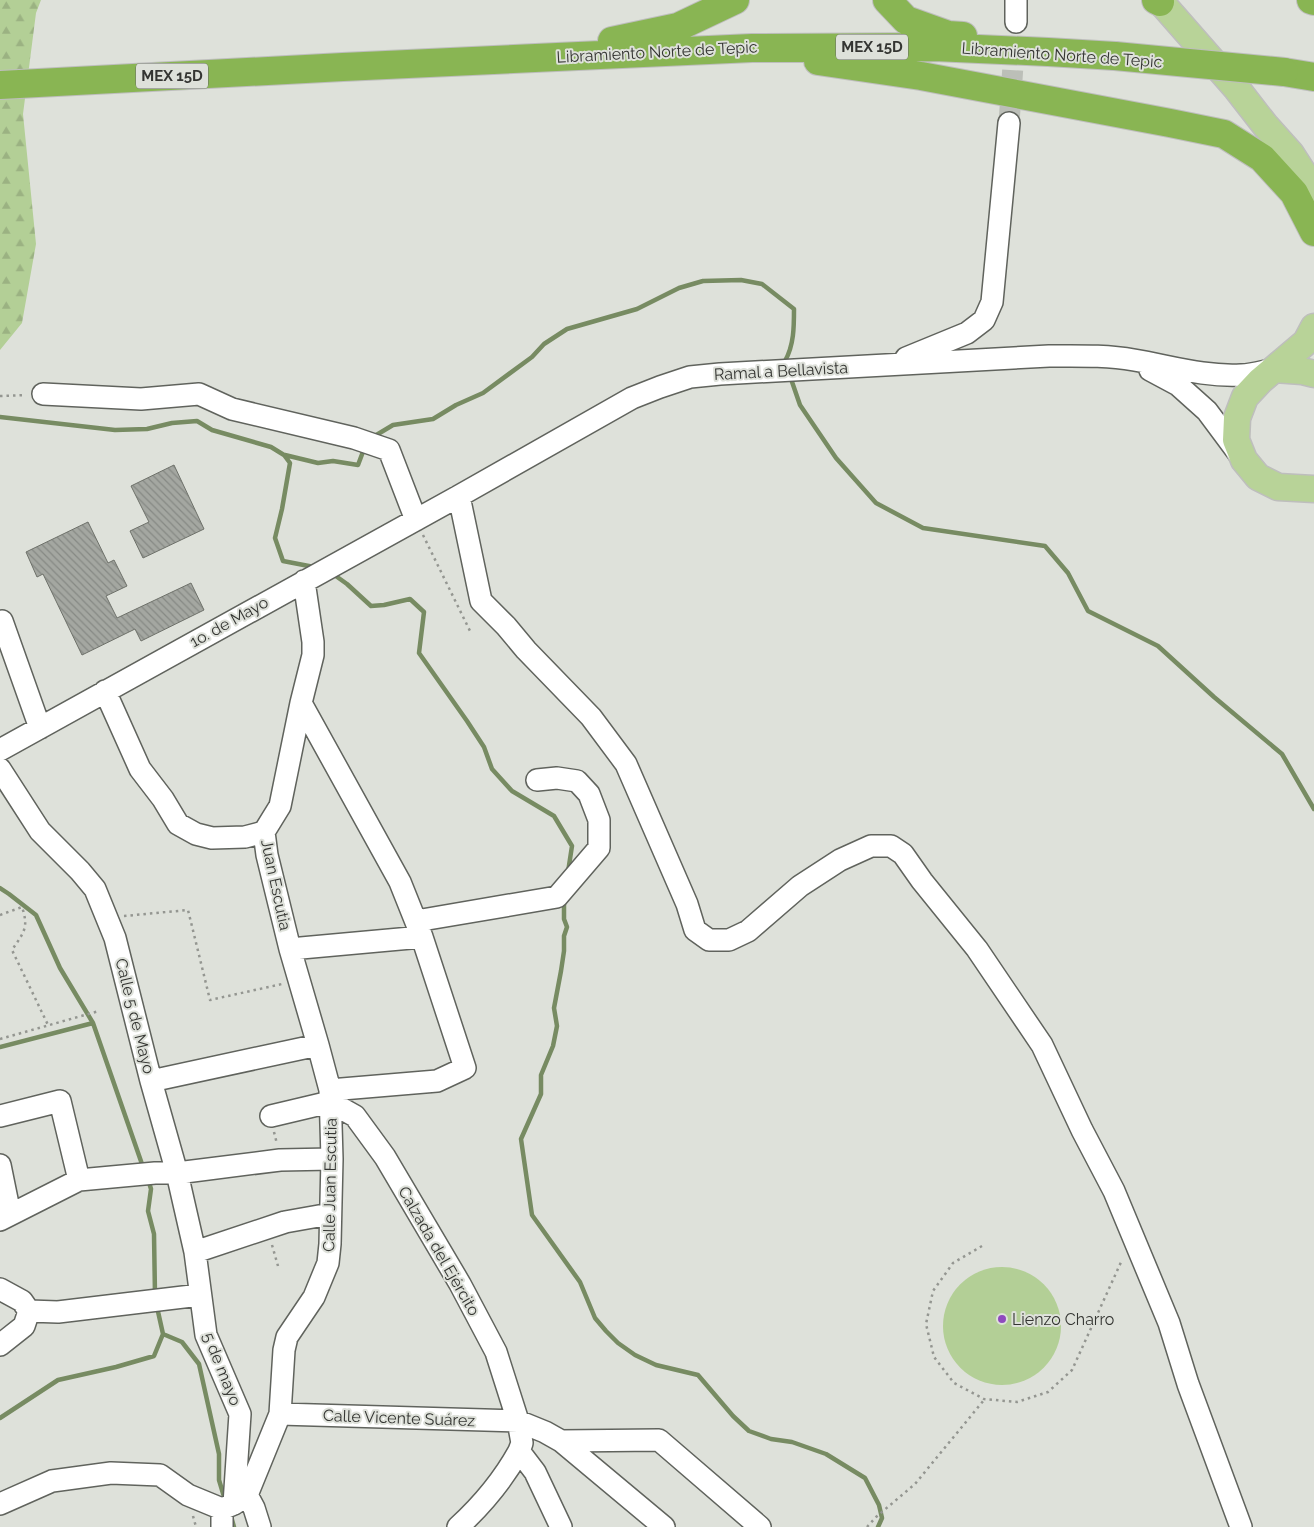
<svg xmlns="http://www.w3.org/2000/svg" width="1314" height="1527" font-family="Raleway,sans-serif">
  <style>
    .grass { fill: #b3cf96 }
    .forest { fill: url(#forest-firs) }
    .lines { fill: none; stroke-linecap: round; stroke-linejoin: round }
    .stream { stroke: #778b62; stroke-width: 4.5 }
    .building { fill: url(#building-back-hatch); stroke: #6e716a }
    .minor-tunnel { stroke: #bcbfb8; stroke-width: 21; stroke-dasharray: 21 11; stroke-linecap: butt }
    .minor-casing { stroke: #60635d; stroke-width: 24 }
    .major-casing { stroke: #bebebd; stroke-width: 29 }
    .highway-casing { stroke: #bebebd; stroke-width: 30 }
    .path { stroke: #949691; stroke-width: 2.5; stroke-dasharray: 2.5 4; stroke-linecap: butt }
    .minor { stroke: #fff; stroke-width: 21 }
    .major { stroke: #b8d398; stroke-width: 26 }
    .highway { stroke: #89b553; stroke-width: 28 }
    .highway-bridge-casing { stroke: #bebebd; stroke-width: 30; stroke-linecap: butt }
    .highway-bridge { stroke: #89b553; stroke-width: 28 }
    .poi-dot { fill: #8f4abe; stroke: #dee1da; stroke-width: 2 }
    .labels { text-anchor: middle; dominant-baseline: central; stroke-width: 4; stroke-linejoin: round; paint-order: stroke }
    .shield { fill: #dee1da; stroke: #676964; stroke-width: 1 }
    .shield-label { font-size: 15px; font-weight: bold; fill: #343532 }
    .street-label { font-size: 16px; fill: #343532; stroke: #dee1da }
    .poi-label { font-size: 16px; fill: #343532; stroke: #dee1da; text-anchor: start }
  </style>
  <defs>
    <pattern id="forest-firs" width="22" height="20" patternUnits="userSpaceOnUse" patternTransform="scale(1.25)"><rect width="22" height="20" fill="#b3cf96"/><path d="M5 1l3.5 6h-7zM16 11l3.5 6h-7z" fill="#9bb282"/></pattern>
    <pattern id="building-back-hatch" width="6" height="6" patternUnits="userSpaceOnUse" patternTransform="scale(1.25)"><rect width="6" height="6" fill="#a4a7a1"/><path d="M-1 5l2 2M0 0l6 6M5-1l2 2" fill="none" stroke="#868984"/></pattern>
  </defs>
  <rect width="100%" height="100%" fill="#dee1da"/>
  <path class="grass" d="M943 1326a59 59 0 1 1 118 0a59 59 0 1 1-118 0Z"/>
  <path class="forest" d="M0,0H41L36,13L23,114L36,244L22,323L0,350Z"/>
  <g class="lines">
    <path class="stream" d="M790,376L800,405L836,458L876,503L923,528L1045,546L1068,573L1088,611L1158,646L1214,697L1282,754L1314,809
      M0,417L115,430L147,429L172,423L197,421L212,430L271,447L284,455L290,463L282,509L275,538L283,561L314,567
      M373,437L393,425L433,419L456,405L483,393L532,357L544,344L567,329L637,309L679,288L703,281L741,280L762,284L794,309C794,327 794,345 785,361L786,363
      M285,455L318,463L333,461L358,465L364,449
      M333,574L347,584L371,606L384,605L410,599L424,612L419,653L467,721L484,747L492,769L512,791L554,816L572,846L568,872
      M0,888L9,894L36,915L60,968L93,1023L143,1167
      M564,900V919L567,927L564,936V951L561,971L554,1008L557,1026L553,1046L541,1075V1094L521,1139L532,1215L580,1282L595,1318L606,1331L618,1343L635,1355L656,1365L698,1375L733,1416L749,1431L771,1439L792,1442L826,1454L865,1478L879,1505L882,1518L878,1527
      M0,1047L93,1023
      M148,1179L151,1189L148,1211L154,1234L155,1295
      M157,1307L163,1334L182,1342L199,1364L219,1454V1480L225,1500
      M0,1418L58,1380L116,1367L154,1356L163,1334
      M231,1516L234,1527"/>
  </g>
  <path class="building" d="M174,465L204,529L143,558L130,531L149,522L131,486Z
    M88,522L108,563L114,560L127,586L106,596L117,618L191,583L204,610L141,641L135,629L82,655L43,574L37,577L26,552Z"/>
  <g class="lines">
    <path class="minor-tunnel" d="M1009,123L1016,22"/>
    <defs>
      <path id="minor" d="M1016,22V0
        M906,358L967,333L984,320L992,302L1009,123
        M1150,370L1178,385L1207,411L1239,454
        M43,394L141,399L199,394L232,409L354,438L389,450L416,520
        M459,496L481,601L506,626L526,650L591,717L626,764L687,904L695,930L709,940H729L748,931L800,886L840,860L871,846H891L903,854L922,881L977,949L1042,1045L1082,1130L1114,1191L1169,1323L1188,1384L1241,1527
        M2,621L40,728
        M105,691L140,769L163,799L178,824L196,834L212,838L245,837L264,832
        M301,703L400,882L422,937L465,1068L437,1081L330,1090
        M0,750L459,496L632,398L660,387L690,377L720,374L1049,356C1077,356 1106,355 1134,360C1170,366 1204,377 1241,375C1252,375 1264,371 1275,369
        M0,769L40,831L80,871L95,889L115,938L151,1081L177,1173L195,1252L206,1335L240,1414L234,1504
        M416,921L557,897L599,848V820L589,794L577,781L557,778L537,780
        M290,949L422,937
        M151,1081L318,1045
        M330,1102L355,1116L385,1157L460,1284L496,1352L518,1421L522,1443L519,1451L535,1472L561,1527
        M0,1116L60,1101L79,1180
        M271,1116L330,1102
        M0,1165L10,1214
        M0,1220L79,1180L155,1173H177L280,1160L332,1159
        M195,1252L285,1222L330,1214
        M0,1289L22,1301L29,1311
        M29,1311L58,1312L200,1295
        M0,1345L24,1326L29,1311
        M280,1414L518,1421L545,1432L561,1441L664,1527
        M561,1441L659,1440L760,1527
        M247,1495L254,1508L260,1527
        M0,1504L52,1481L111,1473L160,1475L188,1495L222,1509L234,1504L247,1495L280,1414L284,1350L287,1337L314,1297L328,1263L330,1244L332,1159L330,1090L318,1045L290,949L267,855L264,832L280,806L301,703L313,655V642L304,581
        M222,1527V1509
        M458,1527C482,1505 503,1480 519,1451"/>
      <path id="major" d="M1159,0L1237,89L1265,125L1291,154L1314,190
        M1314,327L1306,342L1260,381L1245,397L1237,418L1236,440L1244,460L1258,477L1278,487L1314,489
        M1275,369L1302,371L1314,374"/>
      <path id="highway" d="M887,0L906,20L948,35L963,36
        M1156,0L1160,2
        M1311,0L1314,1
        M612,41L678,27L735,0
        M818,61L921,76L1170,123L1224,134L1262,158L1294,193L1314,232
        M1284,72L1314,77
        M0,85L343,67L752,48L934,47L1048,52L1115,56"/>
    </defs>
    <use href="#minor" class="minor-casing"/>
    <use href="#major" class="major-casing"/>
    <use href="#highway" class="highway-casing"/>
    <path class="path" d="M0,396L26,395
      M423,535L470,631
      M0,915L22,907C29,928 24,932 12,950L48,1025
      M124,916L188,910L210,1000L282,984
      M0,1039L99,1011
      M274,1132L277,1144
      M272,1245L278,1266
      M982,1246L953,1263L933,1291L926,1324L934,1357L954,1383L984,1399L1017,1402L1048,1392L1072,1370L1122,1260
      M193,1516L196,1527
      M867,1527L876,1517L915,1484L984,1400"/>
    <use href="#minor" class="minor"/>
    <use href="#major" class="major"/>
    <use href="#highway" class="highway"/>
    <defs>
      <path id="highway-bridge" d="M1115,56L1284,72"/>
    </defs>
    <use href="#highway-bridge" class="highway-bridge-casing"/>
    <use href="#highway-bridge" class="highway-bridge"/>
  </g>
  <circle class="poi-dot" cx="1002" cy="1319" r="5"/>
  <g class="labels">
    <g class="shield">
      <rect x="836" y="34.5" width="72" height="25" rx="4"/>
      <rect x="136" y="63.5" width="72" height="25" rx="4"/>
    </g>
    <g class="shield-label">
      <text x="872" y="47">MEX 15D</text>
      <text x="172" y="76">MEX 15D</text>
    </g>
    <g class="street-label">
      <text transform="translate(657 52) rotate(-3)">Libramiento Norte de Tepic</text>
      <text transform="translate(1062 55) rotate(4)">Libramiento Norte de Tepic</text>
      <text transform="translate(781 371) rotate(-3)">Ramal a Bellavista</text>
      <text transform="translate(229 622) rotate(-29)">1o. de Mayo</text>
      <text transform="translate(276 885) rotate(78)">Juan Escutia</text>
      <text transform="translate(135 1016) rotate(76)">Calle 5 de Mayo</text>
      <text transform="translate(330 1185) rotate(-89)">Calle Juan Escutia</text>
      <text transform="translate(439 1251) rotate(60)">Calzada del Ejército</text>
      <text transform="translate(222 1369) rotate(68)">5 de mayo</text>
      <text transform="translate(399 1418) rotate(2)">Calle Vicente Suárez</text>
    </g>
    <g class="poi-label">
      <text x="1012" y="1319">Lienzo Charro</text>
    </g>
  </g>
</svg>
